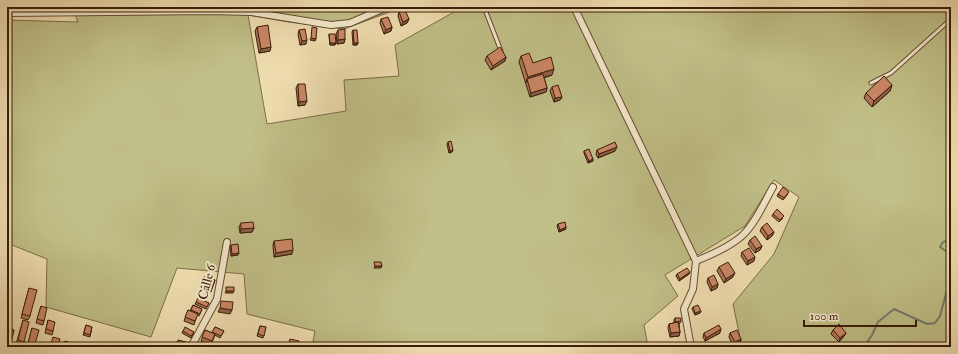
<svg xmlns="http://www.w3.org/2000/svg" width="958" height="354" font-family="'IM FELL Double Pica',serif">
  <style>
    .green { fill: #c1c088; stroke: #7c6e48 }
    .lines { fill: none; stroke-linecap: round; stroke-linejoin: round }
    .stream { stroke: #737d6e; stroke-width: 2 }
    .service-casing { stroke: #664d34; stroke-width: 5 }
    .minor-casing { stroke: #664d34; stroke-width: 8 }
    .service { stroke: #f6ebce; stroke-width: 3 }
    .minor { stroke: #f6ebce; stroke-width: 6 }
    .wall { fill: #af7559; stroke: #381c09 }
    .shaded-wall { fill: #8f5f49; stroke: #381c09 }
    .building { fill: #cc8868; stroke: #381c09 }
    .labels { text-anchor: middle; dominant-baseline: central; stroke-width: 4; stroke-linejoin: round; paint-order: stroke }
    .street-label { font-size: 13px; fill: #381c09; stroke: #f6ebce }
  </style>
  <rect width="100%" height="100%" fill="#f1e0b3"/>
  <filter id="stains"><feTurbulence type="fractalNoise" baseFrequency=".005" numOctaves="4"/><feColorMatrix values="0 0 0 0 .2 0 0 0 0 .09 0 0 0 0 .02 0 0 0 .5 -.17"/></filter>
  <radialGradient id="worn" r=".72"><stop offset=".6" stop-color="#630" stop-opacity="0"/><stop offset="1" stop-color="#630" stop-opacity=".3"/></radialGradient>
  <path class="green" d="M72,7H403L344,29L289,22L248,15L267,124L346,111L344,80L399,76L395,45L463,7H951V339L943,347H742L733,304L774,254L799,197L774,180L745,226L665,275L678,296L644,325L648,347H312L315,331L247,314L244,274L177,268L151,337L46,307L47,259L7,243V20L78,22Z"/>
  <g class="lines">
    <path class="stream" d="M951,240L943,242L940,247L950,254L951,257
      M864,347L872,335L878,322L894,309L927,324L935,323L940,316L951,275"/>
    <defs>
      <path id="service" d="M484,7L501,51
        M253,11L258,7
        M871,83L891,73L951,19"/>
      <path id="minor" d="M574,7L696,261L693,289L684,309L691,347
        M7,13L211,11L251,12L331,25L350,23L387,7
        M696,261C711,255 731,246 743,235C756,222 764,203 773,187
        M191,347L217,299L227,242"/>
    </defs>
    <use href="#service" class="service-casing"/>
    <use href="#minor" class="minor-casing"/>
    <use href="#service" class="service"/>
    <use href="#minor" class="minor"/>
  </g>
  <path class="wall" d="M399,12L409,19L407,23L401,26L398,16Z
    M381,19L392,27L391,31L384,34L380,23Z
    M257,27L270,51L259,53L255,31Z
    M299,30L306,44L300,45L298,34Z
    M338,30L345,39L344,43L337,44L336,34Z
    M353,30L358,43L357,45H353L352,32Z
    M329,34L336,43L335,45H330L329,36Z
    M487,56L506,57L505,61L491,70L485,60Z
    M521,56L552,75L544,78L547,88L546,92L530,97L519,62Z
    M298,84L305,105L298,106L296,88Z
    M892,85L890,91L872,107L864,98L866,93Z
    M552,87L562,97L560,100L554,102L550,91Z
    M448,142L452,152L449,153L447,144Z
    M597,150L615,151L598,158L596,154Z
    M584,151L593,161L588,163L584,153Z
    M778,194H788L783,200L777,196Z
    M773,214L783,218L779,222L772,216Z
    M241,223L254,228L252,232L240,233L239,227Z
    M558,224L566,229L559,232L557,226Z
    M762,227L774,232L772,236L767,240L760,231Z
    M750,240L762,246L760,250L755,253L748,244Z
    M274,241L292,254L274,257L273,245Z
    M231,245L238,255L231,256L230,247Z
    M742,252L754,261L747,265L741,256Z
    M719,267L733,277L724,283L717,271Z
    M677,274H689L679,281L676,276Z
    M205,276L215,280L211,292L201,287Z
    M708,278L718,284L717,288L711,291L707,282Z
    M29,288L30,316L28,320L21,318Z
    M196,302L209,303L206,309L195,304Z
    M193,305L202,309L199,316L197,315L194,325L184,321L188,310L190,311Z
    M41,306L44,321L43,325L36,323Z
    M693,307L701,311L700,313L695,315L692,309Z
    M675,318L681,321L680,323L679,324L680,332L679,336L670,337L668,328L669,324L674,323V320Z
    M23,320L24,342L23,346L16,344Z
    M48,320L53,331L52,335L45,333Z
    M86,325L92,327L90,337L83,335Z
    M260,326L266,327L263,338L257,336Z
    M215,327L224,331L220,338L215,335L211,345L201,341L205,330L212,333Z
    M32,328L35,344L34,347H27Z
    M14,330L11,341L7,340V332Z
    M833,330L846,333L844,336L839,342L831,334Z
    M183,331L194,332L191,338L182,333Z
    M704,333H720L705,341L703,337Z
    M730,333L741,339L740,343L733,346L729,337Z"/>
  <path class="shaded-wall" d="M409,19L407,23L401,26L403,22Z
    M392,27L391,31L384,34L386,30Z
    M311,38L316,39L315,41L310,40Z
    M345,39L344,43L337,44L338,40Z
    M307,40L306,44L300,45L302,41Z
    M330,43H336L335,45H330Z
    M354,43H358L357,45H353Z
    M271,47L270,51L259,53L261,49Z
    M506,57L505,61L491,70L493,66Z
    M554,69L552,75L528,82L527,79L526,83L528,77Z
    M892,85L890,91L872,107L874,101Z
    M547,88L546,92L530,97L531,93Z
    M562,97L560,100L554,102L555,98Z
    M307,101L305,105L298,106L299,102Z
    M617,147L615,151L598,158L599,154Z
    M453,150L452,152L449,153L450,151Z
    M593,159V161L588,163L589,161Z
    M566,227V229L559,232L560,230Z
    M254,228L252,232L240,233L241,229Z
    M774,232L772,236L767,240L768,236Z
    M762,246L760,250L755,253L756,249Z
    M293,250L292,254L274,257L276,253Z
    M239,253L238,255L231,256L232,254Z
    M755,257L754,261L747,265L748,261Z
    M375,266H382L381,268H374Z
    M690,272L689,274L679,281L680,279Z
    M735,273L733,277L724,283L726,279Z
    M718,284L717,288L711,291L712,287Z
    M226,291H234L233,293H225Z
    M220,308L232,310L230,314L218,312Z
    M701,311L700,313L695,315V313Z
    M721,329L720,333L705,341L706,338Z
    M680,332L679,336L670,337L671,333Z
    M846,333L844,336L839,342L840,338Z
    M741,339L740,343L733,346L735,342Z"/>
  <path class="building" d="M405,10L409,19L403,22L399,12Z
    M388,17L392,27L386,30L381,19Z
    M268,25L271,47L261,49L257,27Z
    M312,27L317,28L316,39L311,38Z
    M305,29L307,40L302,41L299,30Z
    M345,29V39L338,40V30Z
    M353,30H357L358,43H354Z
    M329,34H335L336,43H330Z
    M500,47L506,57L493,66L487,56Z
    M529,53L533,63L551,57L554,69L528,77L521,56Z
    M543,74L547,88L531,93L527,79Z
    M884,76L892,85L874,101L866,93Z
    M298,84H305L307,101L299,102Z
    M558,85L562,97L555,98L552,87Z
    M451,141L453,150L450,151L448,142Z
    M615,142L617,147L599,154L597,150Z
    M589,149L593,159L589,161L584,151Z
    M783,187L789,192L784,198L778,194Z
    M777,209L784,216L780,220L773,214Z
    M253,222L254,228L241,229V223Z
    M565,222L566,227L560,230L558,224Z
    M767,223L774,232L768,236L762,227Z
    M755,236L762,246L756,249L750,240Z
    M292,239L293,250L276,253L274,241Z
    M238,244L239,253L232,254L231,245Z
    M749,248L755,257L748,261L742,252Z
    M374,262H381L382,266H375Z
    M728,262L735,273L726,279L719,267Z
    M687,268L690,272L680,279L677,274Z
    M714,275L718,284L712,287L708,278Z
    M205,276L215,280L212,288L202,283Z
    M226,287H234V291H226Z
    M29,288L37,290L30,316L22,314Z
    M198,298L209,303L207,307L196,302Z
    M221,301L233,302L232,310L220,308Z
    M193,305L202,309L200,314L191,310Z
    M698,305L701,311L695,313L693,307Z
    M41,306L47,308L44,321L37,319Z
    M188,310L198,314L195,321L185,317Z
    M675,318H681V321L675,322Z
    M23,320L29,322L24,342L18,340Z
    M48,320L55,322L53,331L46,329Z
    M678,322L680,332L671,333L669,324Z
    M839,324L846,333L840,338L833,330Z
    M86,325L92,327L90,335L84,333Z
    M719,325L721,329L706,338L704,333Z
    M260,326L266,327L264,336L258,334Z
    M185,327L194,332L191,336L183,331Z
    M215,327L224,331L221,336L212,332Z
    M8,328L14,330L12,339L7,338V333Z
    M32,328L39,330L35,344L28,343Z
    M205,330L215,334L212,341L202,337Z
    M737,330L741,339L735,342L730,333Z
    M53,337L60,339L58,347H50Z
    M290,339L299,341L297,347L288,345Z
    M178,340L186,342L184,347H181L176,346Z
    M65,341L74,344L73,347H64Z
    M701,344L703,347H697Z
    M662,345H684V347H662Z"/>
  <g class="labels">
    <g class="street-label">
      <text transform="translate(207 282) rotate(-76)">Calle 6</text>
    </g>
  </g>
  <rect width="958" height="354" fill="none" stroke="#f1e0b3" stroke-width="24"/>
  <rect x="8" y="8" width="942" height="338" fill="none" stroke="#381c09" stroke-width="2"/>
  <rect x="12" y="12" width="934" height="330" fill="none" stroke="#381c09"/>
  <path d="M804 320v6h112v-6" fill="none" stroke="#381c09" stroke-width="2"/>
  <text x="810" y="320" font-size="12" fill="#381c09" stroke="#f6ebce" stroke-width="3" paint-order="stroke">100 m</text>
  <rect width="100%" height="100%" filter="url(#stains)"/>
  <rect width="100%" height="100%" fill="url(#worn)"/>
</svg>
